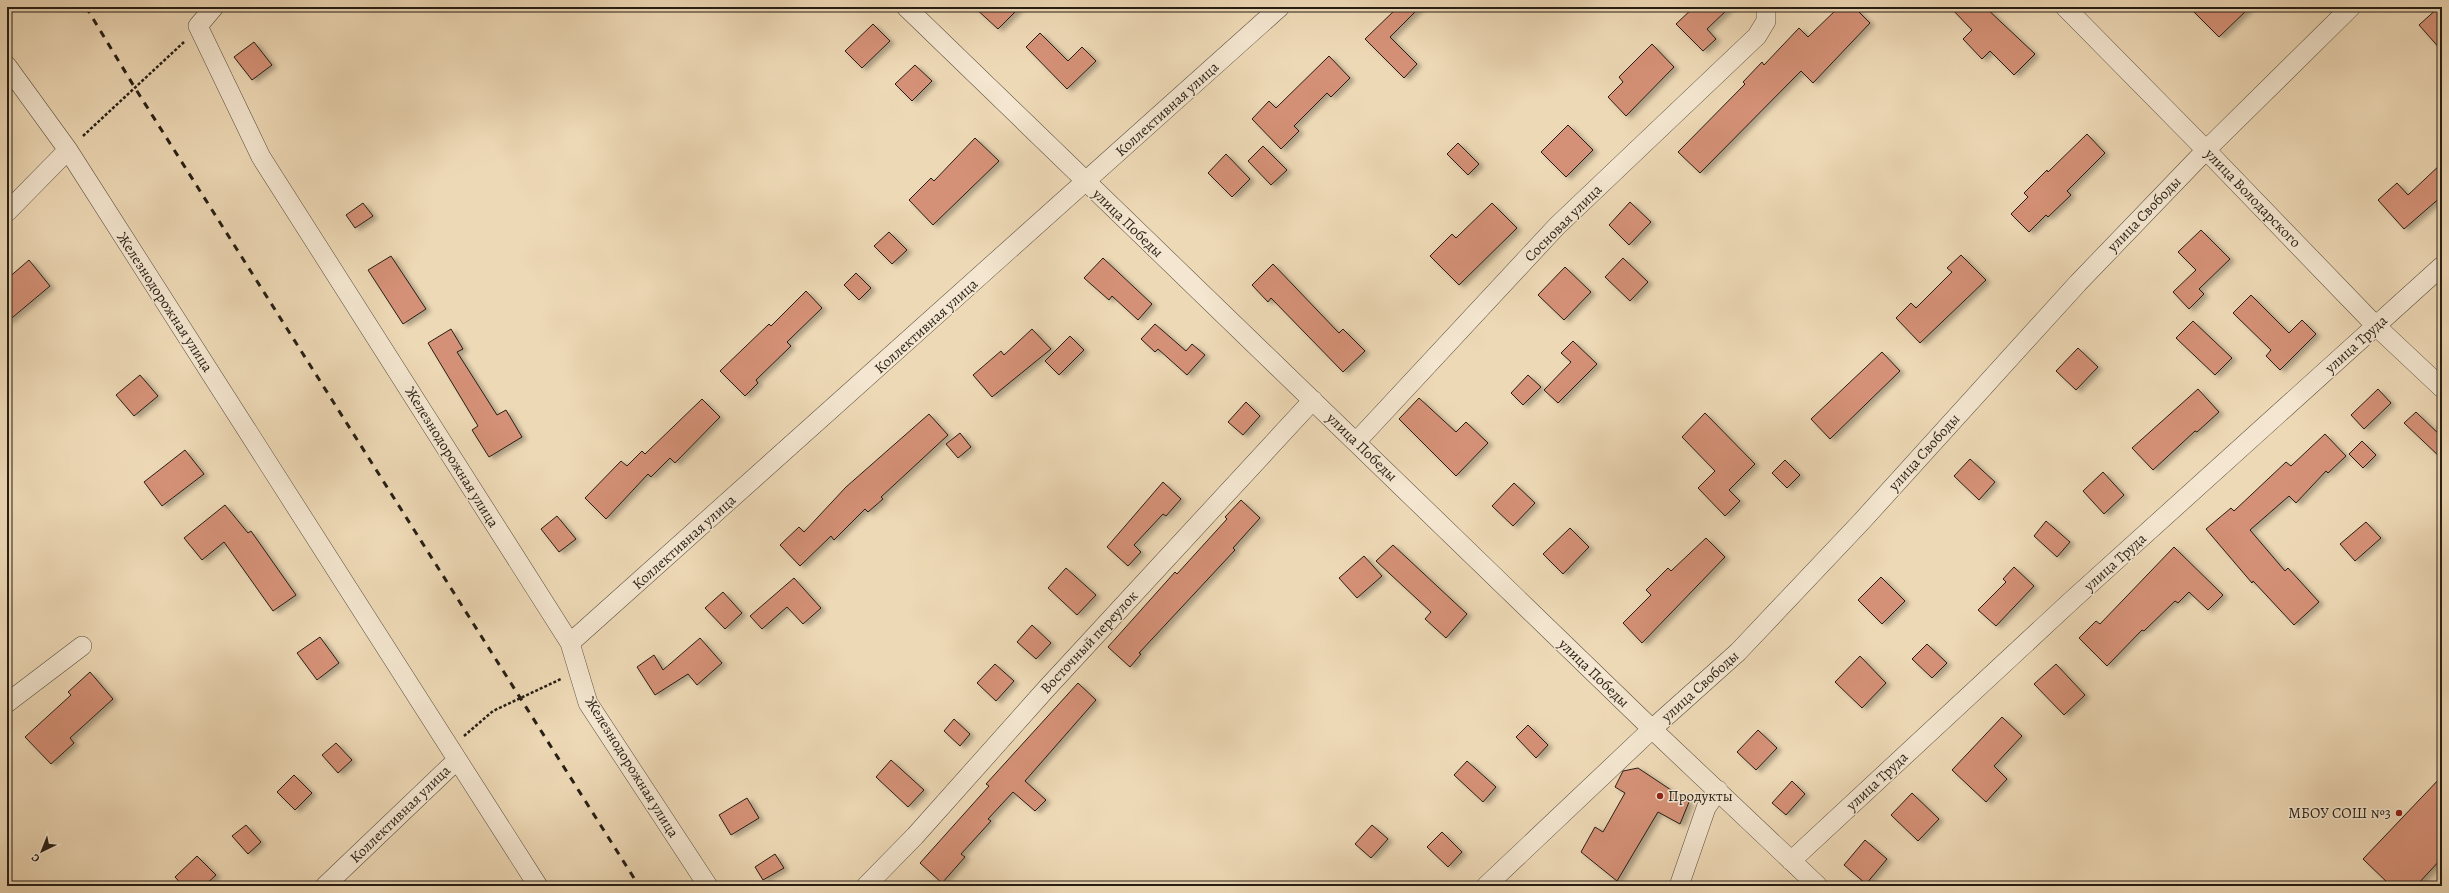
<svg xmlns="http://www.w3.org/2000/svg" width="2449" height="893" font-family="Alegreya,serif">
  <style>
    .building { fill: #d59177; stroke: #261e14; filter: url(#shadow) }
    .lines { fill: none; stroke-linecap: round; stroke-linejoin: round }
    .minor-casing { stroke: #584d3c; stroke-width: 20 }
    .path { stroke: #261e14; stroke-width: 2.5; stroke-dasharray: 3 2; stroke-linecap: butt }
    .minor { stroke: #f4e6d0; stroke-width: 19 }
    .rail { stroke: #261e14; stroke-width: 3; stroke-dasharray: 7 7; stroke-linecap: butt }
    .poi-dot { fill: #8f2418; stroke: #f4e6d0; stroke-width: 1.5 }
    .labels { text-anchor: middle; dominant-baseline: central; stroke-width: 3; stroke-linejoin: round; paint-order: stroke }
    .street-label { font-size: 15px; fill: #261e14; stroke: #f4e6d0 }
    .poi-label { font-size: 15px; fill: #261e14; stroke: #f4e6d0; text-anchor: start }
  </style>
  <defs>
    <filter id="shadow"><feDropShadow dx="4.5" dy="2.5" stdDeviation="2" flood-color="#0004"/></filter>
  </defs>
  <rect width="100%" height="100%" fill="#eed9b6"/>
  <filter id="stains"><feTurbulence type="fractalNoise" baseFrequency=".005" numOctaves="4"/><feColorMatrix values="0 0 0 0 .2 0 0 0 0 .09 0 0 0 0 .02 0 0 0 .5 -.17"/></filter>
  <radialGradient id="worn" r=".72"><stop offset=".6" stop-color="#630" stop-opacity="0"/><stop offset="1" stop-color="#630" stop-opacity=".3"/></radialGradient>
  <path class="building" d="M974,7H1020L998,29Z
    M1398,7H1420L1390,37L1417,64L1404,78L1365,39Z
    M1694,7H1730L1707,29L1716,39L1703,51L1676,24Z
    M1839,7H1854L1870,23L1813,83L1801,71L1700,173L1678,152L1745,84L1743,82L1762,62L1764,65L1799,28L1808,37Z
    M1950,7H1985L2035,54L2014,75L1990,51L1982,59L1963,39L1972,30Z
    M2189,7H2250L2219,37Z
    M2439,7H2442V51L2419,25Z
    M873,24L890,41L862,68L845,51Z
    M1040,33L1068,61L1082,47L1096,61L1067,89L1026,47Z
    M254,42L272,65L252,80L234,57Z
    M1652,44L1674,67L1626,116L1608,97L1623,82L1619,77Z
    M1329,56L1350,78L1331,97L1327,93L1294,126L1299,131L1281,149L1252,119L1269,101L1276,108Z
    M915,65L932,81L912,101L895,84Z
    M1568,125L1593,150L1566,177L1541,152Z
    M2087,134L2105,153L2067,191L2071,195L2048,217L2046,215L2029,232L2011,214L2028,197L2024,193L2047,170L2048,172Z
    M975,138L999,161L933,225L909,200L931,178L934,181Z
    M1458,143L1479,164L1468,175L1447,154Z
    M1263,146L1287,170L1271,185L1248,161Z
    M1226,154L1250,179L1232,197L1208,173Z
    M2442,163V196L2404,229L2378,200L2397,183L2408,195Z
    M1630,202L1651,222L1629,245L1609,225Z
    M363,203L373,216L355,228L346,215Z
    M1492,203L1517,228L1459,285L1430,256L1452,234L1456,238Z
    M2201,230L2230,259L2199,289L2204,294L2189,309L2173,292L2196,270L2178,252Z
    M889,232L907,250L892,264L874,246Z
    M1961,255L1986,280L1920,343L1896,318L1911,303L1916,308L1952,272L1947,268Z
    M391,256L426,309L403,324L368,270Z
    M1103,258L1152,304L1138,320L1112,296L1109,300L1084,278Z
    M1623,258L1648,282L1630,301L1605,277Z
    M29,260L50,286L7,322V279Z
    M1273,264L1339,333L1343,329L1365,351L1343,372L1271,298L1268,302L1252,285Z
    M1565,267L1591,292L1564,320L1538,295Z
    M856,273L871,288L859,300L844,285Z
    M806,291L822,308L787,342L791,346L756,380L758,383L745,396L720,371L769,324L771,326Z
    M2251,295L2289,333L2302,320L2316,334L2280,370L2266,356L2271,350L2233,313Z
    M2193,321L2232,358L2215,375L2176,338Z
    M1155,324L1186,351L1192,344L1205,355L1187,375L1158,349L1155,352L1141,339Z
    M451,329L463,349L457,352L497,415L506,410L522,437L489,457L472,430L478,426L428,343Z
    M1032,329L1051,349L992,397L973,375L1001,351L1004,355Z
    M1070,336L1084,350L1059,375L1045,361Z
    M1573,341L1597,364L1558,403L1544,390L1571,362L1561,353Z
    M2078,348L2098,367L2076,390L2056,371Z
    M1882,352L1900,371L1830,439L1811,419Z
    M140,375L158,396L134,416L116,395Z
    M1528,375L1541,387L1523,405L1511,393Z
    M2198,389L2219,412L2197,432L2195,431L2153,470L2132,448Z
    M2378,389L2391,403L2364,429L2351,415Z
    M1419,398L1456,432L1466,422L1488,443L1456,476L1399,419Z
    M702,399L720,417L675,463L670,458L651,477L648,474L606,519L585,498L621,461L627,466L642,451L645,454Z
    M1246,402L1260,416L1243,435L1228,422Z
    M2416,412L2442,437V459L2404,423Z
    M1705,413L1755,464L1729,490L1740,501L1725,516L1698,488L1715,471L1682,437Z
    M929,414L948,435L881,497L883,499L868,512L865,509L834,540L831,536L800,566L780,545L799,527L804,532L846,487Z
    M960,433L971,447L958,458L946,444Z
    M2325,434L2346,456L2328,473L2326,471L2296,503L2289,496L2250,530L2285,571L2288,568L2319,602L2294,625L2253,581L2252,583L2206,529L2231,508L2234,511L2286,462L2291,466Z
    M2362,441L2376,455L2363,468L2349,454Z
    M185,450L204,474L162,506L144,482Z
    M1970,459L1995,482L1979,500L1954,476Z
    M1785,460L1800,475L1787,488L1772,473Z
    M2103,472L2124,495L2104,514L2083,491Z
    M1163,482L1181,499L1166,516L1163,514L1134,545L1141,552L1128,566L1107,547Z
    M1514,483L1535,503L1513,526L1492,506Z
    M1241,500L1260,518L1233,548L1235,550L1139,653L1141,654L1130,667L1108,647L1175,572L1177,574L1227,519L1225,517Z
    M225,505L248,533L251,531L296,595L273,611L224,542L202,560L184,538Z
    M557,516L576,539L559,552L541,529Z
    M2046,521L2070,542L2057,557L2034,536Z
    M2366,522L2381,538L2355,561L2340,544Z
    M1570,528L1589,547L1563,574L1543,554Z
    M1706,538L1725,557L1642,643L1623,623L1651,595L1646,590L1668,568L1671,571Z
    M1393,545L1467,614L1446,638L1425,619L1431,612L1376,561Z
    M2174,547L2223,595L2208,610L2189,592L2178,603L2175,601L2144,631L2142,630L2107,666L2079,638L2096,621L2100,624Z
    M1364,556L1382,576L1357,598L1339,578Z
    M2014,567L2034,586L1996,626L1978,610L2006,582L2003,579Z
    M1066,568L1096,595L1077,615L1048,588Z
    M1881,577L1905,601L1882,624L1858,600Z
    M794,578L821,608L803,624L787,607L762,629L750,616Z
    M723,592L742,613L725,629L705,608Z
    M1032,625L1051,643L1036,659L1017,642Z
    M320,637L339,663L317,680L297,653Z
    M700,638L722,663L697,685L688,674L655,695L637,667L654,655L663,670Z
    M1927,644L1947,663L1932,678L1912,659Z
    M1860,656L1886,683L1862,708L1835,682Z
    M995,664L1014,681L996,701L977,683Z
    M2056,664L2085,695L2064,715L2034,684Z
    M90,672L113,699L70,738L74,743L51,764L25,737L71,695L68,692Z
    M1078,683L1096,700L1025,781L1046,800L1035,811L1013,792L988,819L991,821L961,854L965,857L942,883L920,863L989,786L986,784Z
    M2002,717L2022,736L1994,766L2007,779L1986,802L1952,770Z
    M954,719L970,734L960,746L944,731Z
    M1528,725L1548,745L1536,758L1516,737Z
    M1758,730L1777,748L1756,770L1737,752Z
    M336,743L352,760L338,773L322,755Z
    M891,760L924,790L908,807L876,777Z
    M1467,761L1496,787L1483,802L1454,775Z
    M1638,768L1689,802L1680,824L1658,812L1617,881L1581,852L1595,827L1603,832L1625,793L1615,787L1623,771Z
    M294,775L312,793L295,810L277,792Z
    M2442,776V858L2416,886H2391L2363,859Z
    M1792,781L1805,794L1786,815L1772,803Z
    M1912,793L1939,819L1918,841L1891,815Z
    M747,798L759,818L731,835L719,815Z
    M246,825L261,842L248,854L232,836Z
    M1372,825L1388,839L1371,858L1355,844Z
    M1442,832L1462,852L1448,867L1427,847Z
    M1865,840L1887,859L1866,884L1844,865Z
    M775,854L784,868L763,880L755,867Z
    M197,856L216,875L204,886H183L175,877Z"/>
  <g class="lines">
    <defs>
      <path id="minor" d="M214,7L198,26L261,157L570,643L588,703L708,886
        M906,7L1652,729L1818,886
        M2065,7L2206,150L2376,326L2442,388
        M7,66L68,150L538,886
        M7,212L68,150
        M1356,442L1557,226L1757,36L1766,21V7
        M570,643L1280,7
        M7,703L82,646
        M1791,861L2070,602L2442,266
        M325,886L457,760
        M866,886L915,836L1047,688L1313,400
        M1486,886L1652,729L1738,652L1862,521L2078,283L2206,150L2351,7
        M1679,886L1706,808L1718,790"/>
    </defs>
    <use href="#minor" class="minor-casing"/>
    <path class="path" d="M83,136L184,42
      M464,736L493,711L561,679"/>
    <use href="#minor" class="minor"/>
    <path class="rail" d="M86,7L135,88L639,886"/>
  </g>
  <g class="poi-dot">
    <circle cx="1660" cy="796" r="4"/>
    <circle cx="2399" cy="813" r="4"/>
  </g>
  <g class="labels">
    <g class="street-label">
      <text transform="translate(1167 109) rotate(-42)">Коллективная улица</text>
      <text transform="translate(2253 198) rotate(46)">улица Володарского</text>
      <text transform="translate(2144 214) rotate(-46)">улица Свободы</text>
      <text transform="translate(1128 223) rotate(44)">улица Победы</text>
      <text transform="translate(1563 223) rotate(-45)">Сосновая улица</text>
      <text transform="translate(165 302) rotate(57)">Железнодорожная улица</text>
      <text transform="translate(926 326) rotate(-42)">Коллективная улица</text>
      <text transform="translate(2356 344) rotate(-42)">улица Труда</text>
      <text transform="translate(1362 447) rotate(44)">улица Победы</text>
      <text transform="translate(1924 452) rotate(-48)">улица Свободы</text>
      <text transform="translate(452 457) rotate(58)">Железнодорожная улица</text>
      <text transform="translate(684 542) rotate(-42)">Коллективная улица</text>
      <text transform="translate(2115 562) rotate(-42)">улица Труда</text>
      <text transform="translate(1089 642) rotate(-47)">Восточный переулок</text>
      <text transform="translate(1594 673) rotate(44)">улица Победы</text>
      <text transform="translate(1700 686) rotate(-42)">улица Свободы</text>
      <text transform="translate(632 767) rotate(58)">Железнодорожная улица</text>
      <text transform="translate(1877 781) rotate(-43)">улица Труда</text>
      <text transform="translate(400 814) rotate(-44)">Коллективная улица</text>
    </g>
    <g class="poi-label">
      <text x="1668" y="796">Продукты</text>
      <text x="2391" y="813" text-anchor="end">МБОУ СОШ №3</text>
    </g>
  </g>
  <rect width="2449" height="893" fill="none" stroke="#eed9b6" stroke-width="24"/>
  <rect x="8" y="8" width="2433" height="877" fill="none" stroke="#261e14" stroke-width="2"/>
  <rect x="12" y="12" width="2425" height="869" fill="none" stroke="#261e14"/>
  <g transform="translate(42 851) rotate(223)" stroke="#f4e6d0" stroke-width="3" paint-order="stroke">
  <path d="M0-3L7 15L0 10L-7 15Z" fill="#261e14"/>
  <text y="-6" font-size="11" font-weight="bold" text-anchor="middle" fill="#261e14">С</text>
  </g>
  <rect width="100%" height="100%" filter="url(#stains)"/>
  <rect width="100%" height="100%" fill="url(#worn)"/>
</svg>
